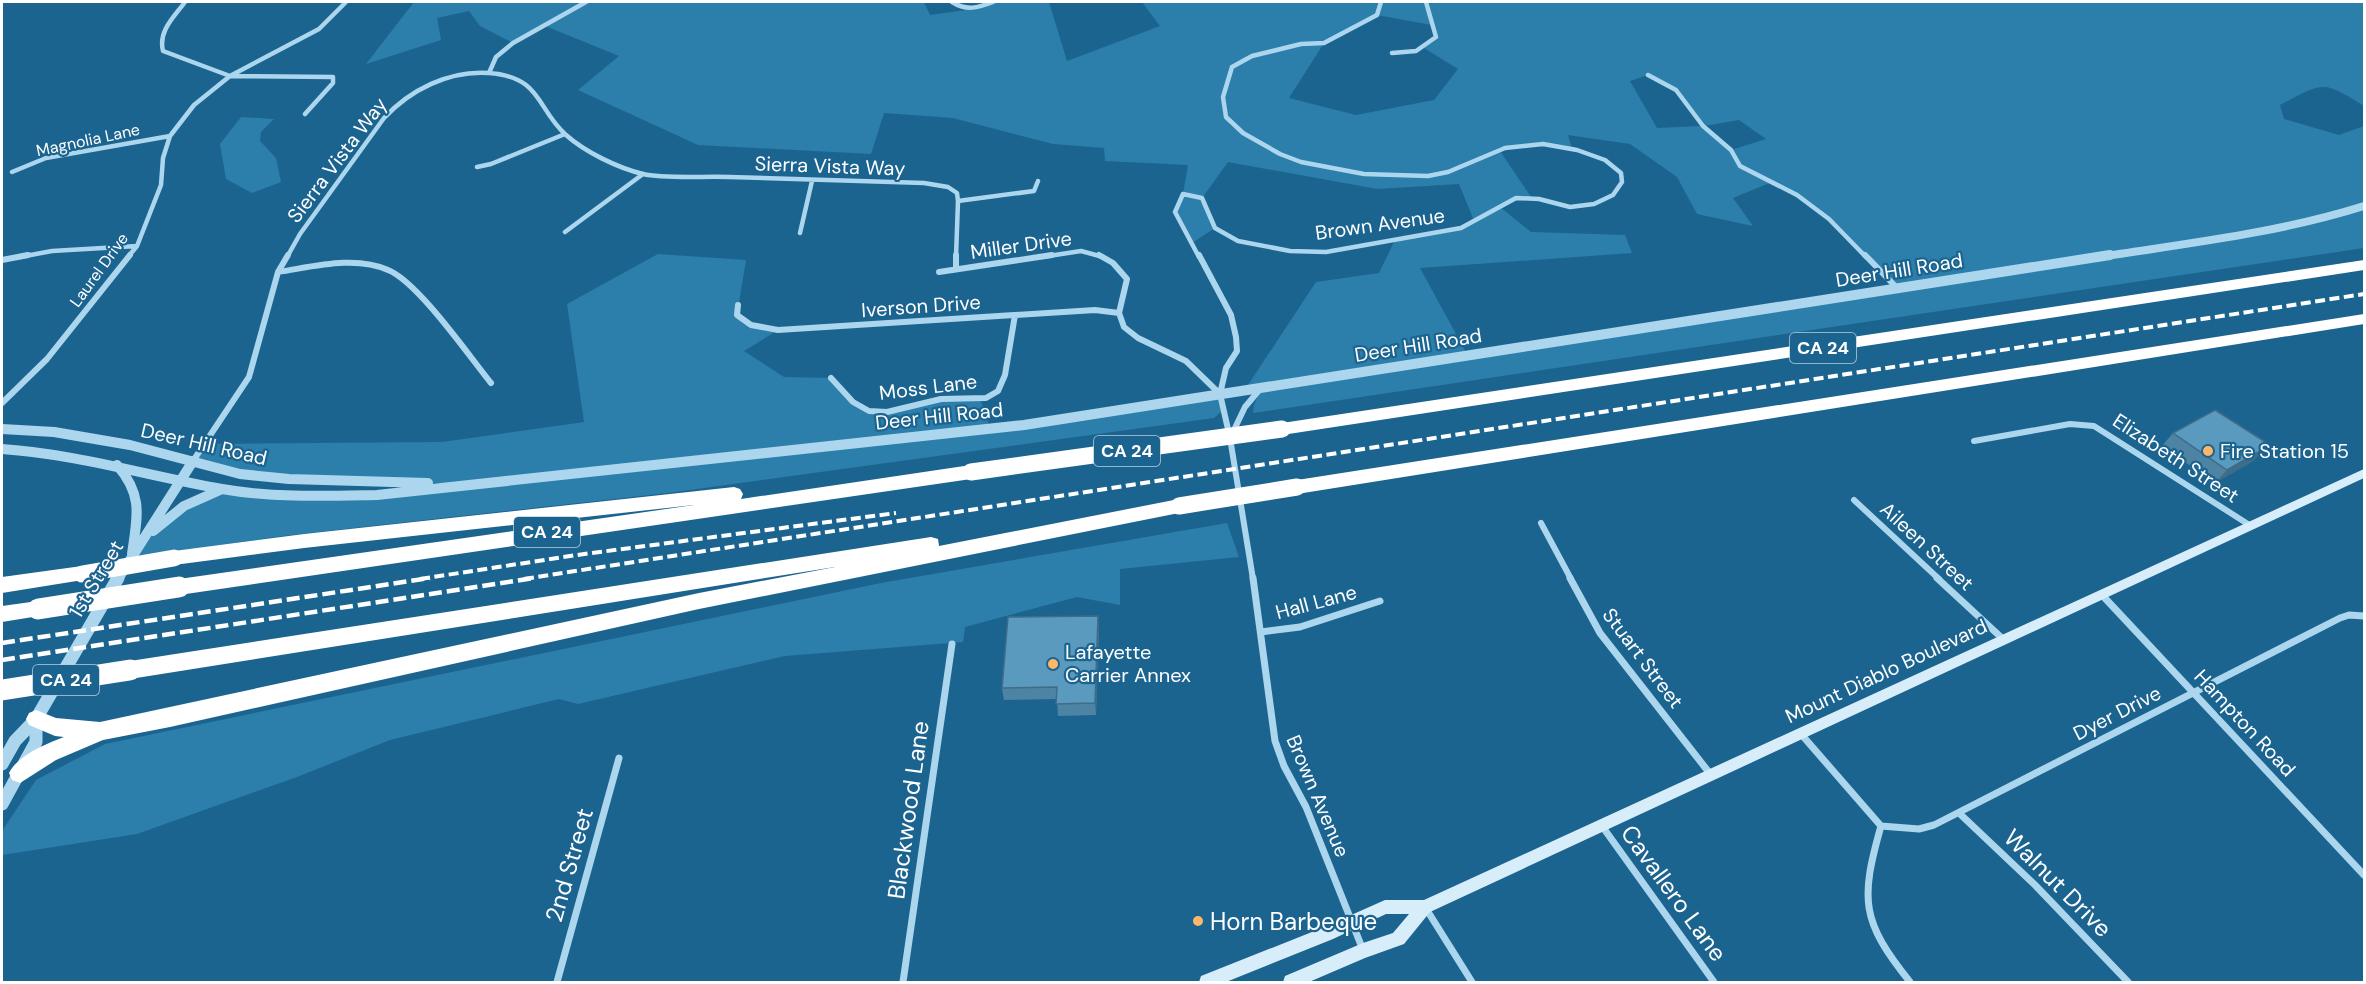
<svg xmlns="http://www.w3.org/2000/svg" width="2366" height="984" font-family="'DM Sans',sans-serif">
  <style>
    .green { fill: #2c7eab; fill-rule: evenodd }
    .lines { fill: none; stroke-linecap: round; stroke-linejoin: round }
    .minor-far2 { stroke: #abd6ee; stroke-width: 4.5 }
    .minor-far1 { stroke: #abd6ee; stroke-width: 6 }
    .minor { stroke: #abd6ee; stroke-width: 7 }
    .tertiary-far2 { stroke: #abd6ee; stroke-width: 8 }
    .tertiary-far1 { stroke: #abd6ee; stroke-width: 10 }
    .tertiary { stroke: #abd6ee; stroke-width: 13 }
    .secondary { fill: #d8edfa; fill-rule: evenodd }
    .motorway { fill: #fff; fill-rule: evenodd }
    .rail-far1 { stroke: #fff; stroke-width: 4; stroke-dasharray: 10 4.5; stroke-linecap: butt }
    .rail { stroke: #fff; stroke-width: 4.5; stroke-dasharray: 13 5; stroke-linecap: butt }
    .motorway-bridge-far1 { stroke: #fff; stroke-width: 17 }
    .motorway-bridge { stroke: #fff; stroke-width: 21 }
    .wall { fill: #4d84a4 }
    .shaded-wall { fill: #3f6c86 }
    .building { fill: #5a9abf; stroke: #3f6c86; stroke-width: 1.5 }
    .poi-dot { fill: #feb769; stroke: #1c6490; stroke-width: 2 }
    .labels { text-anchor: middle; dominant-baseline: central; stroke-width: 4.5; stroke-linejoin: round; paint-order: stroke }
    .far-street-label { font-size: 16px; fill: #fff; stroke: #1c6490 }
    .shield { fill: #1c6490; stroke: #bbd0de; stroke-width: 1.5 }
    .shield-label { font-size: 18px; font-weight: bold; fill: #fff }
    .street-label { font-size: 20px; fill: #fff; stroke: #1c6490 }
    .poi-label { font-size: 20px; fill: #fff; stroke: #1c6490; text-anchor: start }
    .near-street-label { font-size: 24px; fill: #fff; stroke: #1c6490 }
    .near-poi-label { font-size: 24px; fill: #fff; stroke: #1c6490; text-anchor: start }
  </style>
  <rect width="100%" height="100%" fill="#1c6490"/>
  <path class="green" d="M414,2H924L930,15L973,9L993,2H1049L1067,61L1160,26L1142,2H2364V106C2321,79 2323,83 2280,105L2284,119L2339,135L2364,126V248L1253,413L1254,405L1261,388L1244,391L1316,282L1379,273L1395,240L1461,228L1475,223L1459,184L1377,189L1228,162L1202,198L1215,228L1192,243L1175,212L1183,194L1188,165L1105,161L1104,148L1053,144L953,118L884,113L871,154L698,145L578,90L619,56L543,25L513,43L480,26L469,11L437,18L441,40L366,64ZM1377,15L1432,25L1435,37L1424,48L1458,69L1434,100L1356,115L1289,98L1324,43ZM1648,75L1676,90L1702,126L1657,128L1630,81ZM1739,120L1766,139L1731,150L1704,126ZM1568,135L1630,144L1677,177L1697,214L1753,226L1733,198L1772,182C1822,207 1857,248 1896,288L1468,356L1420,268L1632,253L1625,235L1531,232L1500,207L1522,198L1533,200L1498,148L1527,144L1572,149Z
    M241,117L274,119L261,132L260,141L276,158L281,182L252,193L226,179L220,144Z
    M658,254L746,260L737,315L751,325L778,330L744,351L784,377L831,378L867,411L886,412L939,399H980L990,428L1220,394L1224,409L1214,418L668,493L291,535L131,558L161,522L224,489L377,495L465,483H383L289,479L193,461L206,444L442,442L584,422L567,304Z
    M1227,523L1239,557L1120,569V605L1077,597L965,627L963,642L785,656L578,704L559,699L390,740L297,777L137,834L2,855V831L36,780L105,744L881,583Z"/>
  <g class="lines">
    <path class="minor-far2" d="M185,2C174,17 158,31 163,51L230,76L333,77V83L305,114
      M952,2C966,11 978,8 993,2
      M1392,53L1416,51L1436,37L1426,2
      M489,73L496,57L513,43L586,2
      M1648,75L1676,90L1703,126L1731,150L1740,166L1797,195L1829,219L1866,257
      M477,167L491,164L565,134
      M12,172L46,158L170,136
      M958,201L1034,191L1038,181
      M565,232L643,174
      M800,233L812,181
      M20,257L52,251L137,246
      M128,257L137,246L161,185L163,158L170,136L194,105L230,76L319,29L346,2
      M287,257L300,234L384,118C410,90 449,70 489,73C542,77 536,108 566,135C585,152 618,168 643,174C664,179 705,176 729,177C794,179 859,181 924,183L948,187L957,193L958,201L956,257
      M1042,257L1081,251L1103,257
      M1199,257L1175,212L1183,194L1202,198L1215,228L1238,241L1290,251L1326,252L1461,228L1516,198L1539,199L1570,207L1594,204L1613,195L1622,182L1621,173L1605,160L1577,150L1543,144L1505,148L1448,172L1428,176L1364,174L1301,162L1280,154L1243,133L1226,117L1223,97L1232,67L1252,56L1301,44L1324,43L1377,15L1381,2"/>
    <path class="minor-far1" d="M1099,255L1113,263L1127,279L1119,313L1124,327L1138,338L1186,361L1220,394
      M1199,255L1231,315L1236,337L1237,351L1226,368L1220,394L1230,438L1253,579
      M1865,255L1897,288
      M2,260L28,255
      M956,269V255
      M278,272C312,267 355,255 388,270C418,282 469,356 491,383
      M939,272L1052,255
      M738,305L737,315L751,325L778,330L1095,310L1119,313
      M831,378L853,402L869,411L887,412L941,399L986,398L998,391L1005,375L1015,315
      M2,403L47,359L130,255
      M1233,432L1245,407L1261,388
      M1974,441L2070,424L2094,426L2251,526
      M193,461L249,377L278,272L288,255
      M1854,500L1939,579
      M1541,523L1571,579"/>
    <path class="minor" d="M1253,578L1275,741L1284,766L1306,807L1363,950
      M1570,578L1600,633L1711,775
      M1937,578L2004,640
      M2102,595L2364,875
      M1261,632L1300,627L1380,601
      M1801,734L1881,826C1860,900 1861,921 1910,982
      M1959,813L2035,885L2128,982
      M1602,826L1714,982
      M1881,826L1919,829L1934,825L2340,618L2349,615L2364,616
      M1425,907L1472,982
      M557,982L619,758
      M903,982L952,644"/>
    <path class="tertiary-far2" d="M2100,257C2189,243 2278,233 2364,206"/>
    <path class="tertiary-far1" d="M2,429L54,432L130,445L240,474L289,479L428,483
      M2,449C77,454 148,476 222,489C273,498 325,496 377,495L1024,425L2110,255
      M117,465C144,496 137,517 132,554
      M153,531L184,506L220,490
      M118,579L193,461"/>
    <path class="tertiary" d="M2,764L15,741L36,719L118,578
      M2,804L36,742V719"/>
    <path class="secondary" d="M2364,469V478L1430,912L1404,944L1365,958L1309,982H1283L1285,976L1363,943L1393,933L1409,914H1386L1333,939L1226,982H1199L1201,976L1322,928L1385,900H1424Z"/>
    <path class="motorway" d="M2364,260V270L1282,435L1276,433L1273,429L1276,425L1282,423Z
      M2364,314V324L1297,494L1291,492L1288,487L1291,482L1297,480Z
      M971,465L977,467L980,472L977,477L971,479L179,595L172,592L169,587L172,582L179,579L694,505L304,548L174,565L167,563L165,558L167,553L174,551L304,534L734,487L740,489L743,494L741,499Z
      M1179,499L1185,501L1188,506L1185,511L1179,513L699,609L170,727L103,740L56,760L20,783L12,780L9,773C18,755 46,744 64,737L55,736L29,725L26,719L29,713L36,710L56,718L100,722L699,593L835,567L130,679L123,676L120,670L123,664L130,661L931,537L938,539L939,546Z
      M82,566L89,569L91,574L89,579L2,593V577Z
      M38,601L45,603L48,609L45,615L2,622V606Z"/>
    <path class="rail-far1" d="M420,579L577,555L896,513
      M524,579L2364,294"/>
    <path class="rail" d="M2,643L430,578
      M2,660L534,578"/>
    <path class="motorway-bridge-far1" d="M971,472L1282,429
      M1179,506L1297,487
      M82,574L174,558"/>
    <path class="motorway-bridge" d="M38,609L179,587
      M2,690L130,670"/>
  </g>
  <path class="wall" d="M2173,433L2263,447L2265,448L2253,461L2215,483L2162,446Z
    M1098,616L1099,628L1096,715L1058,716L1057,699L1004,700L1002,688Z"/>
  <path class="shaded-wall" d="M2267,443L2259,452L2265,448L2253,461L2215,483L2227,470Z
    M1098,616L1099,628L1096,715L1095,703Z"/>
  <path class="building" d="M2215,410L2267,443L2262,446L2265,448L2227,470L2173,433Z
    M1098,616L1095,703L1056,704L1057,687L1002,688L1008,617Z"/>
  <g class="poi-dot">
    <circle cx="2208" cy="451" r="6"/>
    <circle cx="1053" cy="664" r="6"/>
    <circle cx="1198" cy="921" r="6"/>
  </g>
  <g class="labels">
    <g class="far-street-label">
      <text transform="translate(88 140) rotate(-12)">Magnolia Lane</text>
      <text transform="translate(99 270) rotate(-54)">Laurel Drive</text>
    </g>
    <g class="shield">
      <rect x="1790" y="333" width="66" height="30" rx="4.5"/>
      <rect x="1094" y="436" width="66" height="30" rx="4.5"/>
      <rect x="514" y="517" width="66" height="30" rx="4.5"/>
      <rect x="33" y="665" width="66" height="30" rx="4.5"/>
    </g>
    <g class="shield-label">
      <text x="1823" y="348">CA 24</text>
      <text x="1127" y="451">CA 24</text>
      <text x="547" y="532">CA 24</text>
      <text x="66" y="680">CA 24</text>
    </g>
    <g class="street-label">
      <text transform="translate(337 160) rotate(-53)">Sierra Vista Way</text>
      <text transform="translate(830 166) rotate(2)">Sierra Vista Way</text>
      <text transform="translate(1380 224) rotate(-8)">Brown Avenue</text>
      <text transform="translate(1021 245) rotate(-8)">Miller Drive</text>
      <text transform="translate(1899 270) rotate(-9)">Deer Hill Road</text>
      <text transform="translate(921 306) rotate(-4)">Iverson Drive</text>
      <text transform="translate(1418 345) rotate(-9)">Deer Hill Road</text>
      <text transform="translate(928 387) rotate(-7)">Moss Lane</text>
      <text transform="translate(939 416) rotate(-6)">Deer Hill Road</text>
      <text transform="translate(204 444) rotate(13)">Deer Hill Road</text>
      <text transform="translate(2176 458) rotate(33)">Elizabeth Street</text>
      <text transform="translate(1927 546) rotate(43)">Aileen Street</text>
      <text transform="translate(96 579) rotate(-59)">1st Street</text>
      <text transform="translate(1316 602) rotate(-15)">Hall Lane</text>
      <text transform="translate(1643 658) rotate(53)">Stuart Street</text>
      <text transform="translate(1886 671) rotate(-25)">Mount Diablo Boulevard</text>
      <text transform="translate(2117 713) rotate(-27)">Dyer Drive</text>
      <text transform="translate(2245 723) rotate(47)">Hampton Road</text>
      <text transform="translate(1318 796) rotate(67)">Brown Avenue</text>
    </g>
    <g class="poi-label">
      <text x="2220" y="451">Fire Station 15</text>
      <text x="1065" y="652">Lafayette<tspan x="1065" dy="23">Carrier Annex</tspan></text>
    </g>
    <g class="near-street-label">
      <text transform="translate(908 810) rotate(-82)">Blackwood Lane</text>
      <text transform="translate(569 865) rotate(-74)">2nd Street</text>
      <text transform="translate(2058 883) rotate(45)">Walnut Drive</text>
      <text transform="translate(1674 893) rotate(54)">Cavallero Lane</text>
    </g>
    <g class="near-poi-label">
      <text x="1210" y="921">Horn Barbeque</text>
    </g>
  </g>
  <rect width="2366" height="984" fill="none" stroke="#ffffff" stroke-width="6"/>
</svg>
